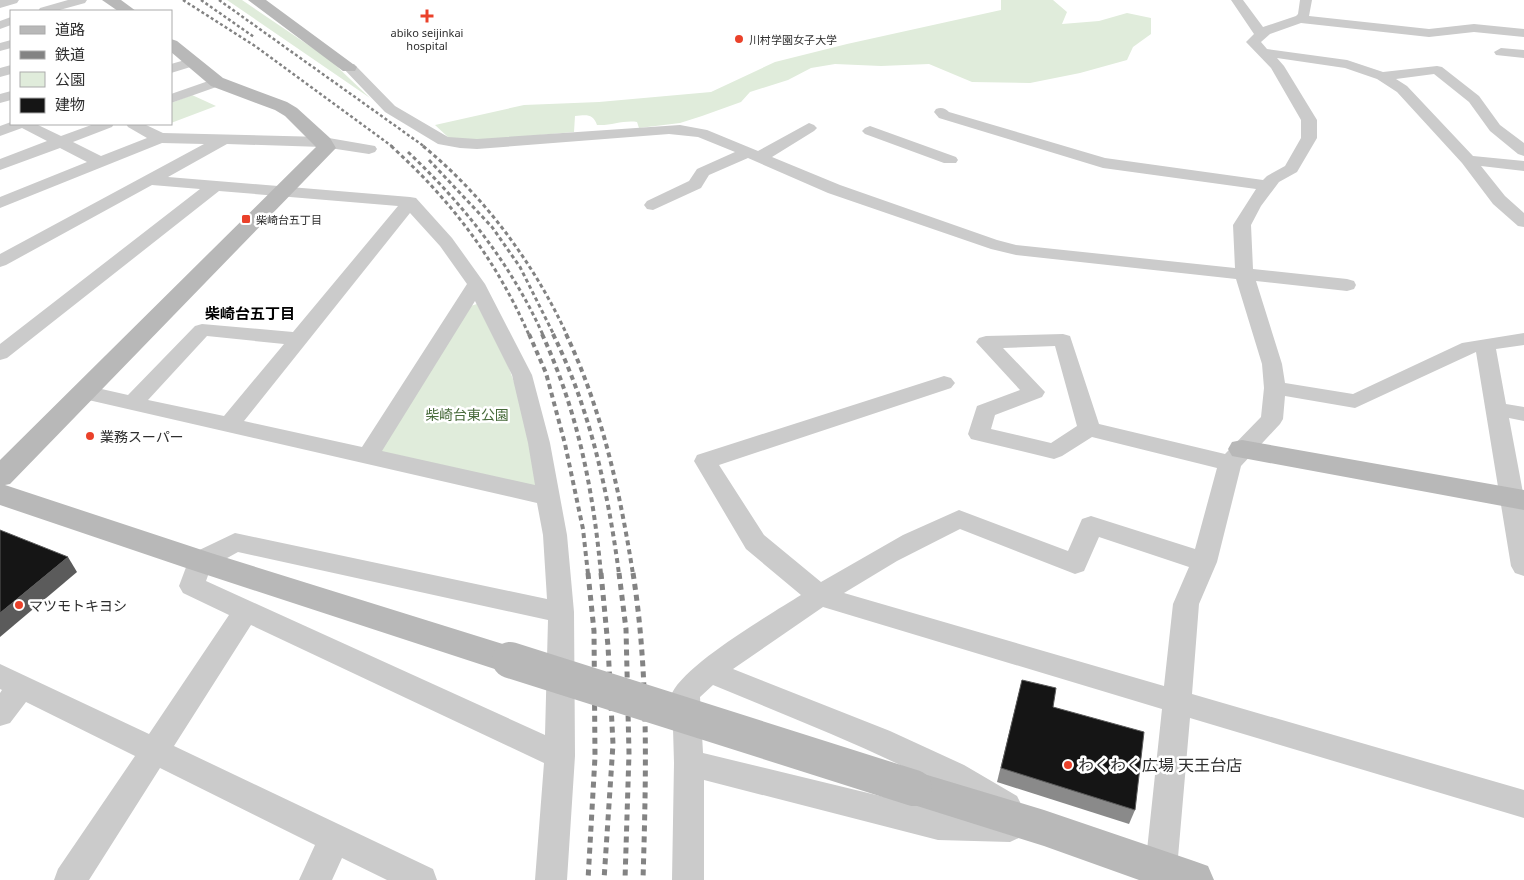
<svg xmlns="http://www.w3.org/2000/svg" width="1524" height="880" font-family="'Noto Sans','Noto Sans JP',sans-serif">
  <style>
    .green { fill: #e0ecdb }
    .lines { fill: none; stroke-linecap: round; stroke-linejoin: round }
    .street { fill: #cbcbcb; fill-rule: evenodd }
    .secondary { fill: #b8b8b8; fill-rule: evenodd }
    .rail-far3 { stroke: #838383; stroke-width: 2.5; stroke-dasharray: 3 2.5; stroke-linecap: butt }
    .rail-far2 { stroke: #838383; stroke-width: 3; stroke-dasharray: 4 3; stroke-linecap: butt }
    .rail-far1 { stroke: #838383; stroke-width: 4; stroke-dasharray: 5 4; stroke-linecap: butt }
    .rail { stroke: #838383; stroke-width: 5; stroke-dasharray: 6 5; stroke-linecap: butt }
    .secondary-bridge { stroke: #b8b8b8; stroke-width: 36 }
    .wall { fill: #8a8a8a }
    .shaded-wall { fill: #5b5b5b }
    .building { fill: #151515; stroke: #5b5b5b }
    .poi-dot { fill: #ea412a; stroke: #fff; stroke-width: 2 }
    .labels { text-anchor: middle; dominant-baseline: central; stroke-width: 5; stroke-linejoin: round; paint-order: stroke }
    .far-poi-label { font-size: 11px; fill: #2e2e2e; stroke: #fff; text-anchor: start }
    .park-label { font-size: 14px; fill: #476a3a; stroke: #fff }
    .poi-label { font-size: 14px; fill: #2e2e2e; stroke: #fff; text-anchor: start }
    .neighbourhood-label { font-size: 15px; font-weight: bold; fill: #000; stroke: #fff }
    .near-poi-label { font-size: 16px; fill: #2e2e2e; stroke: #fff; text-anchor: start }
  </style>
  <rect width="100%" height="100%" fill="#fff"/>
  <path class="green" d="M227,0H242L329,59L370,98Z
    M1001,0H1053L1067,12L1062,24L1099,21L1127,13L1151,18V34L1133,47L1127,60L1080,73L1030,83L972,82L929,64L881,66L835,64L811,68L788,80L750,92L741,102L702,116L680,123L639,128L637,122C623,120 611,126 597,125C593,113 586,115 575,116L574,132L481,140L449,138L435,125L524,105L599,102L711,92L775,62L847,44L1001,10Z
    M192,95L216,106L171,123V103Z
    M477,304L506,360L522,404L539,489L378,453L467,307Z"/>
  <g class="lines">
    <path class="street" d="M0,0H19L17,3L0,8Z
      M68,0H87L85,3L56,11H38L40,8Z
      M1231,0H1243L1263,27L1296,16L1298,14L1300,0H1312L1309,16L1429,29L1474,24L1524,29V37L1474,32L1429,37L1301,23L1270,34L1261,42L1267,49L1347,60L1383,72L1437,66L1442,67L1479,96L1500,125L1524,143V156L1518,154L1490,131L1469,102L1434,74L1396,79L1407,86L1473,156L1524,161V171L1481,166L1505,196L1524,213V227L1518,226L1493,204L1462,163L1397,92L1377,79L1345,68L1277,58L1284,66L1317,120V138L1297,172L1279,182L1261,206L1251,225L1253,269L1347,279L1354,281L1356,285L1354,289L1347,291L1256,281L1282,364L1285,383L1353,394L1462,343L1524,333V345L1496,349L1506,404L1524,407V421L1509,418L1524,498V576L1515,573L1511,566L1476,352L1355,408L1285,396L1283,419L1280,424L1241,466L1217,562L1199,604L1192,694L1524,790V818L1190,718L1177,869L1173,880H1149L1145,869L1162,709L823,607L733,669L890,731L964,765L1017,796L1022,806L1017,815L1021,817L1026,827L1021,837L1010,842L938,840L704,780V880H672L674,763L672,693C687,663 769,615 801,595L746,549L694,461L697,455L944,376L951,378L955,383L951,388L719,465L764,535L821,582L903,535L959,510L1068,551L1082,519L1091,516L1195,549L1217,468L1092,437L1062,456L1054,459L971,439L968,434L977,406L1020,390L976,342L979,338L986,336L1063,334L1070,336L1099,424L1225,454L1261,417L1264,388L1262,364L1236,279L1016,255L991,249L828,193L748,158L709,175L701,188L653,210L647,209L644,205L647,201L689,181L697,169L735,152L698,137L669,134L477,149L460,148L438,144L385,112L342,67L344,64H354L395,106L448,137L477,139L680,125L707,130L758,151L809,123L814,125L817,128L814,131L772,157L840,185L997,240L1016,245L1235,268L1233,225L1256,189L1103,168L939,118L934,112L936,109C941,107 945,108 949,112L1105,158L1263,180L1267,176L1285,166L1301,138V120L1271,68L1246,42L1254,34ZM1055,346L1077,426L1051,443L991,429L995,415L1042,397L1045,392L1003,348ZM960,529L1075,574L1084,571L1099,537L1189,567L1173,604L1164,686L844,593L897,561ZM713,685C807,724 900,759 988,812L938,810L703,753L700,697Z
      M11,17V25L0,29V21Z
      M11,40V48L0,51V43Z
      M1501,48L1524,50V58L1496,55L1494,52Z
      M192,58L199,62L197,65L171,73V64Z
      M11,65V74L0,77V68Z
      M217,78L222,79L224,82L222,85L171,103V94Z
      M11,91V100L0,103V94Z
      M11,122V124H36L61,136L94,124H114L112,127L73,142L101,156L147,138L128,127L126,124H144L163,133L323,137L375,146L377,149L375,152L369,154L323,147L227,144L168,177L410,197L416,198L452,238L485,284L532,375L550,443L567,535L574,612L575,756L567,880H535L544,763L251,625L174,746L433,869L437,880H387L342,858L332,880H299L315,845L160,768L89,880H54L58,869L135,756L26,702L10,723L0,726V693L2,690L0,689V664L149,734L229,615L183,593L179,586L191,554L235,533L547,599L543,535L537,503L84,399L76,397L73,392L76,387L84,385L128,395L195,326L202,324L293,332L398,206L219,191L7,358L0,360V344L200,189L152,185L6,265L0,267V254L204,144L162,143L0,208V197L87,162L60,148L0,170V159L47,141L22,128L0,136V126ZM410,213L440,246L467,284L362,447L244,421ZM475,301L512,375L528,443L535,485L382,451ZM207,336L284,344L224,416L148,400ZM238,552L548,620L545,735L206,581L211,567Z
      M870,126L956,157L958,160L956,163H944L865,134L862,131L865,128Z"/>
    <path class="secondary" d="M102,0H121L136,11H118Z
      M248,0H266L357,67L355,71H343Z
      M171,39L177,41L223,78L287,102L297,108L330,138L336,148L10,484L5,485L211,553L522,650L527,660L522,670L510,674L189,569L0,505V460L316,147L285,116L275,110L211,86L171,52Z
      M1242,440L1524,490V510L1232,456L1228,449L1232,442Z
      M914,771L1044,810L1194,861L1208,866L1214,880H1139L1044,846L914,805L901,800L895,788L901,776Z"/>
    <path class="rail-far3" d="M183,0L255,46L393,147
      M201,0L254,37
      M219,0L425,147"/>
    <path class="rail-far2" d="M391,146C452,201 496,260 529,335
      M423,146C485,197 533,262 567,335
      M408,152C464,205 511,264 543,335
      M429,160L492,227L520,267L554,335"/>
    <path class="rail-far1" d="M529,334L546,373L565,444L583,529L588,574
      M542,334C578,412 593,489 601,574
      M553,334C590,409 608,491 619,574
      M566,334C602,410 620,492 633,574"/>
    <path class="rail" d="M588,573L594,631L595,757L588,880
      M601,573L608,646L613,744L604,880
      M619,573L626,629L629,753L625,880
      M633,573C649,675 646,778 643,880"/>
    <path class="secondary-bridge" d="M510,660L914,788"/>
  </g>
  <path class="wall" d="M1022,680L1053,707L1135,810L1129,824L997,782Z"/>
  <path class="shaded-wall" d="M68,557L77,572L0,637V613Z"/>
  <path class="building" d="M0,530L68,557L0,613Z
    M1022,680L1056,688L1053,707L1144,732L1135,810L1001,768Z"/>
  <g class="poi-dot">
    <path d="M424.5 8.5h5v5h5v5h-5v5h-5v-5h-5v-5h5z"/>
    <circle cx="739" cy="39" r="5"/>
    <rect x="241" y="214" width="10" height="10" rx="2.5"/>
    <circle cx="90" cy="436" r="5"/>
    <circle cx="19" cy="605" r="5"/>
    <circle cx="1068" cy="765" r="5"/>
  </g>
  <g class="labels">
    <g class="far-poi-label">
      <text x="427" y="32" text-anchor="middle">abiko seijinkai<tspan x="427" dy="13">hospital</tspan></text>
      <text x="749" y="39">川村学園女子大学</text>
      <text x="256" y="219">柴崎台五丁目</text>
    </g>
    <g class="park-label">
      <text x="467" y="414">柴崎台東公園</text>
    </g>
    <g class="poi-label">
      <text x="100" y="436">業務スーパー</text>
      <text x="29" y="605">マツモトキヨシ</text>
    </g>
    <g class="neighbourhood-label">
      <text x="250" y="313">柴崎台五丁目</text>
    </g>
    <g class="near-poi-label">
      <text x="1078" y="765">わくわく広場 天王台店</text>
    </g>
  </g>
  <rect x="10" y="10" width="162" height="115" fill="#ffffff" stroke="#ababab"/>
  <rect x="20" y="26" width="25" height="8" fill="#b8b8b8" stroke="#ababab"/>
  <text x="55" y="35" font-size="15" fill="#2e2e2e">道路</text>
  <rect x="20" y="51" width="25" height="8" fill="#838383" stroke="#ababab"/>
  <text x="55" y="60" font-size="15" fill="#2e2e2e">鉄道</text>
  <rect x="20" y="72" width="25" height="15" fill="#e0ecdb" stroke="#ababab"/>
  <text x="55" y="85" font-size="15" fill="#2e2e2e">公園</text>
  <rect x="20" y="98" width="25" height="15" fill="#151515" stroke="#ababab"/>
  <text x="55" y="110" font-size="15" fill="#2e2e2e">建物</text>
</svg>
